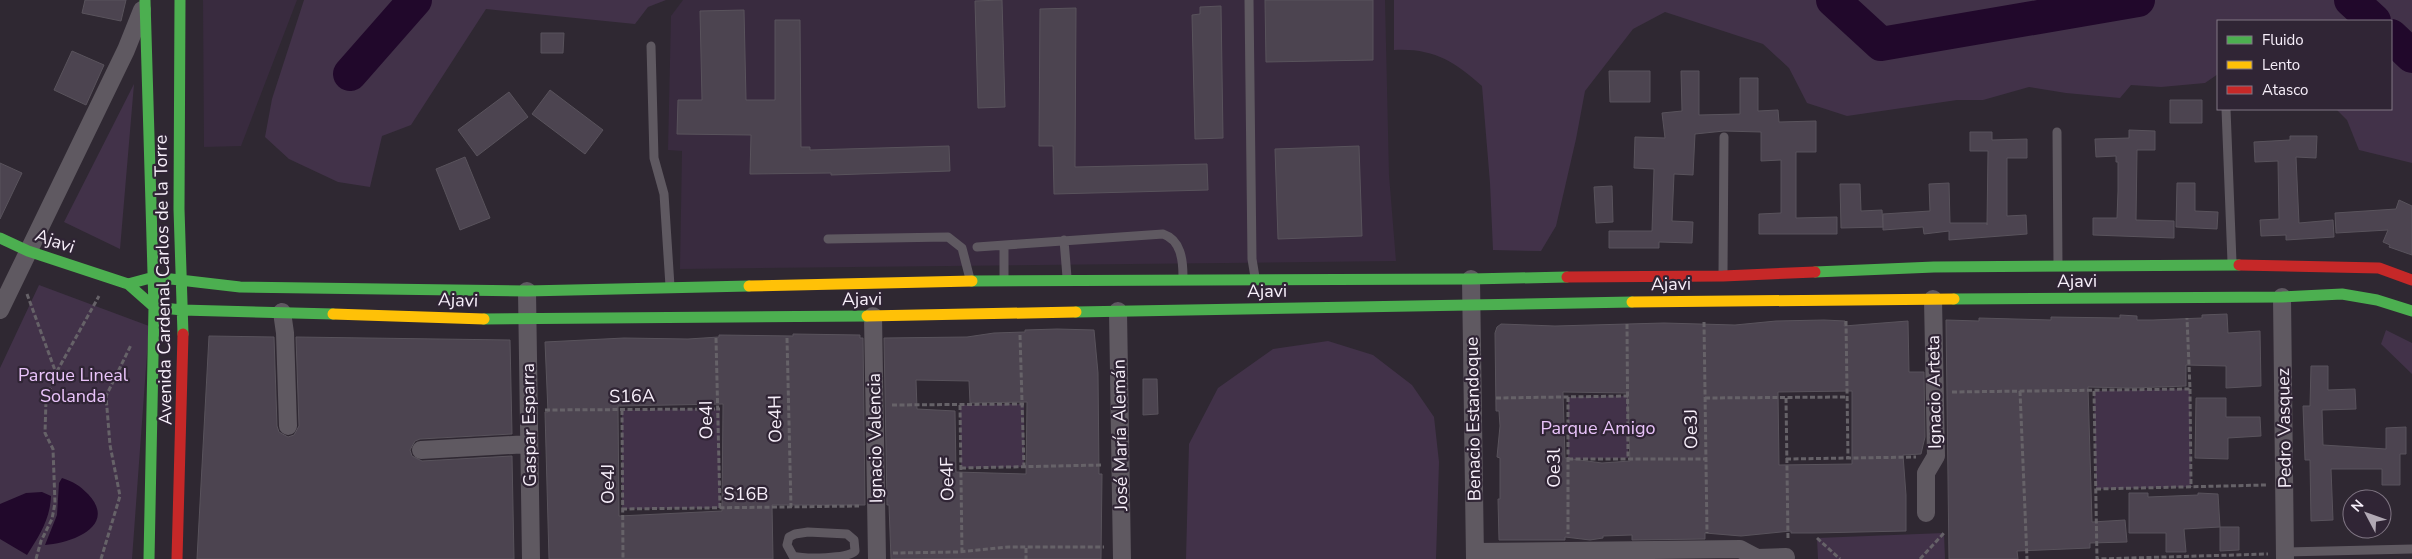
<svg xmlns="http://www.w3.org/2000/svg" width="2412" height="559" font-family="'Nunito Sans',sans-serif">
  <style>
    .built { fill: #392b3f }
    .green { fill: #423249 }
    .water { fill: #21082b }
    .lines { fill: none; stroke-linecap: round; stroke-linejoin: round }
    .river { stroke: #21082b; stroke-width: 34 }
    .building { fill: #4c4450; stroke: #59535c; fill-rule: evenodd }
    .path { stroke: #666268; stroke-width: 3; stroke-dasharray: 5 2.5; stroke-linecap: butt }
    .lane { stroke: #5f5961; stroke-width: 9 }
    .street { stroke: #5f5961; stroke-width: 18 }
    .fast { stroke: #4caf50; stroke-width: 11 }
    .slow { stroke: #ffc107; stroke-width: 11 }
    .jam { stroke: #c62828; stroke-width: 11 }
    .labels { text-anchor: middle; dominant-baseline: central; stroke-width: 4.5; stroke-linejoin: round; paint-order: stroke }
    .street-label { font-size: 18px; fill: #f7effa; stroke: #302535 }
    .park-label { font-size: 18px; fill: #eac4fb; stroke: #302535 }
  </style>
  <rect width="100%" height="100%" fill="#2f2832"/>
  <path class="built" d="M203,0H297L241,146L204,147Z
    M683,0H1385L1389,175L1396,261L680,269L682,151L668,150L671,16Z"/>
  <path class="green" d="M304,0H666L648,7L635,24L486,9L411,125L382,136L370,187L338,182L289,159L265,137L272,99Z
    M1394,0H2412V163L2359,150L2347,120L2336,109H2391V21H2218V74L2205,83L2161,87L2131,85L2120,98L2066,93L2029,87L1983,100H1957L1847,116L1807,103L1789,68L1763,44L1665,12L1633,29L1585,91L1576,139L1556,226L1541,251L1493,250L1490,183L1482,86C1454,61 1433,48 1394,50Z
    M134,84L120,249L64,222Z
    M39,285L149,326L132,559H0V368Z
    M2386,330L2412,343V374L2381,344Z
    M1328,341L1373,355L1412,385L1434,417L1439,462L1436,559H1186L1189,444L1218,388L1273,349Z
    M2190,389L2191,487L2096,489L2094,391Z
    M1628,396V458L1568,459V397Z
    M1024,404V467L961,468L960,405Z
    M720,409V508L622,509V410Z
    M1944,533L1945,559H1818L1817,538Z"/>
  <path class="water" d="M62,478C74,482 79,485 88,494C118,526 72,543 45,545L57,515L59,483Z
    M42,492L51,496C50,520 39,536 27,555L0,539V504L26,493Z"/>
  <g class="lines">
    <path class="river" d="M1833,0L1881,44L2138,0
      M2351,0L2374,21
      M2391,36L2412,56
      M350,74L415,0"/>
  </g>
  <path class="building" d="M85,0H126L121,21L82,13Z
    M1002,0L1005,107L978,108L975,1Z
    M1265,0H1373V60L1266,62Z
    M1221,6L1223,138L1195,139L1192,15L1200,14V7Z
    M1076,8L1075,167L1207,164L1208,190L1054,194L1053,146H1039L1040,9Z
    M744,10L746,100H775V20H800L801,147H810V150L949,146L950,171L831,175V173L750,174L751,135L677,134L678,100H702L700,11Z
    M541,33H564L563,53H541Z
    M72,51L104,65L86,105L54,90Z
    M1609,71H1650V102H1610Z
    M1681,71H1699V115L1740,114V78H1758V111L1778,110L1779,122L1816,121V152H1796V218L1837,217V234H1759V214L1781,213V160L1761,161V132L1724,131L1695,134L1693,175L1674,174L1672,221L1693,222L1692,243L1659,242V248H1609V231H1652L1654,169L1634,168L1635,137L1665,138L1662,113L1682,111Z
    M550,90L603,130L585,154L532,114Z
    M509,92L528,117L477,156L458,130Z
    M2170,100H2202V123H2170Z
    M2129,130L2155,131V150H2137L2136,220L2174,221V238L2093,235V218H2117L2118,191V162H2116V156L2096,157L2095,139L2129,138Z
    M1970,132H1992V140L2027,139V158H2007V216L2026,215L2027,234L1949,240V231L1924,234L1923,227L1883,230V214L1930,211L1929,184L1949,183L1950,223H1987V225L1988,151H1970Z
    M2290,136H2317L2316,158L2296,157L2299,223L2333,220L2334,237L2286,240V235L2261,236L2260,220L2279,219L2278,161L2255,162L2254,142L2290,140Z
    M1359,146L1362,236L1278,239L1275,149Z
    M465,157L490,218L460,230L436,169Z
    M0,163L22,173L0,219Z
    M2177,183H2195V211L2218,212L2217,229L2176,227Z
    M1840,184H1860L1861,211L1882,210L1883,227L1841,228Z
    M1612,186L1613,222L1596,223L1594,187Z
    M2399,200L2412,206V255L2389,247L2390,245L2383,242L2388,230L2336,233L2335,213L2396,209Z
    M2227,314L2228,333L2260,331L2261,386L2226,388V366L2186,365V386L2132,388L2088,387L2092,522L2125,520L2127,542L2090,543V548L2017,551L2018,559H1949L1946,320L1979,321V318L2051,320V317L2120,318V315L2137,316V320H2153L2202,318V315Z
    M1824,320L1845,321L1844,326L1908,321L1909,372H1924L1925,437L1921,454L1903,455L1906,495V531L1813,533H1791V531L1741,536L1705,533V539L1632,540V535L1603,536V538L1590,540L1565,537V540H1499L1498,499H1500V458L1497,457L1500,426L1499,411H1496L1495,333L1497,327L1501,324L1555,326L1664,323L1735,325L1776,321ZM1852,391V464L1779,465L1778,392ZM1563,392L1627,393L1630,461L1602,463L1565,458Z
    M1057,329L1094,330L1098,373L1099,474H1102L1101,559H891L889,505H887L884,338L967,337L994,333L1025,332V330ZM916,380L969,381L970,403L1027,402L1026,474L956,472L955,411L917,409Z
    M793,334L860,335V338H863L865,505H772L773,559H549L545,412H548L545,342L624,338L688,339L719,337V335L793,336ZM723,404L722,511L619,516L618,406Z
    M209,336L274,337L277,426L279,432L288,437L294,435L299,426L296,337L510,340L512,434L420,439L415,441L410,450L412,456L422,461L512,456L514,559H197Z
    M2311,366H2328V390L2355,389L2356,409L2322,410L2323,445L2386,449V428L2406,427V454H2400V485H2382V469H2331L2333,520L2311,521L2310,460H2305L2303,406H2310Z
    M1143,379H1157L1158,414L1143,415Z
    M2196,398H2226V417H2260L2261,436L2228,438V459L2195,458Z
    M2129,493H2148V497L2198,495V493L2218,494L2220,527L2184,529L2186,552H2166V533H2129Z
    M2220,527H2239V550L2220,551Z"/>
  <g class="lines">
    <path class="path" d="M27,294L56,373
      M1846,321L1848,458
      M1704,322L1707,533
      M1627,324L1628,458
      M1020,335L1024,467
      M716,338L720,508
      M787,338L791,507
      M2190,389L2191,487
      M2020,391L2027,559
      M2094,391L2097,559L2268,554
      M1952,392L2190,389L2187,318
      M1568,397V534
      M1496,398L1628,396
      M1705,398L1847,397
      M1786,398L1788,539
      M892,405L1024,404
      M960,405L962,552
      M545,410L720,409
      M622,410L623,559
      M1568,459H1706
      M1786,459L1916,457
      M961,468L1103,465
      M2096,489L2266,485
      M622,509L859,506
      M1817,538L1840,559
      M1026,548V559
      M893,553L958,552L1009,547H1104
      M36,559L41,541L52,519L55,503L53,449L45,433L46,400L56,373L99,296
      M101,559L120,496L110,445L106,396L131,345
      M1920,559L1944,533"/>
    <path class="lane" d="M1249,0L1252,259L1255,277
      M651,46L654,158L664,194L670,286
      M2226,109L2232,262
      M2057,132L2058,266
      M828,239L948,237L962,248L970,279
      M1064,240L1067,277
      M1004,246V278
      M977,247L1163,234C1181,240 1183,260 1183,277
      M1723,273L1724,137
      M808,532L847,534L854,540L855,551C848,559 805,559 793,556L787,545L789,537L795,534Z
      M2285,552L2412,549"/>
    <path class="street" d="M1471,279L1475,559
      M527,291L531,559
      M2282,297L2285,559
      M0,310L126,50L142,10
      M1118,311L1122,559
      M282,312L285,333L288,426
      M873,316L877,559
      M421,450L529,444
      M1926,513V473L1936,456L1933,299
      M1475,552L1740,549L1757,558L1786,557"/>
    <path class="fast" d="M145,0L154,307L149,559
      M180,0L179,209L183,334
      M0,238L28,251L128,284L154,307L182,310L333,314
      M1815,272L1934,267L2239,265
      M972,281L1471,279L1567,277
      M128,284L154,277L240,287L527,291L749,286
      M1954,299L2282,297L2342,294L2377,300L2412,311
      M1076,312L1632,302
      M484,319L867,316"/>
    <path class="slow" d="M749,286L972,281
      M1632,302L1954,299
      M333,314L484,319
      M867,316L1076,312"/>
    <path class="jam" d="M2239,265L2379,268L2412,280
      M1567,277L1723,276L1815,272
      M177,559L183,334"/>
  </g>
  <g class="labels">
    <g class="street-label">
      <text transform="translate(55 241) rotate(19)">Ajavi</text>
      <text transform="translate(163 280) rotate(-91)">Avenida Cardenal Carlos de la Torre</text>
      <text transform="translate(2077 281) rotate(-1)">Ajavi</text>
      <text transform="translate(1671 284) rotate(-1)">Ajavi</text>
      <text transform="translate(1267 291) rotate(-1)">Ajavi</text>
      <text transform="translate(862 299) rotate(-1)">Ajavi</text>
      <text transform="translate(458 300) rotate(2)">Ajavi</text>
      <text transform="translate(1934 392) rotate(-91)">Ignacio Arteta</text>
      <text transform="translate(632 396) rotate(-1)">S16A</text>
      <text transform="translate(775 419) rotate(-91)">Oe4H</text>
      <text transform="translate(1473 419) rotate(-91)">Benacio Estandoque</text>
      <text transform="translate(706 420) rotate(-91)">Oe4I</text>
      <text transform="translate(529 425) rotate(-91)">Gaspar Esparra</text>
      <text transform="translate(2284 428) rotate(-91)">Pedro Vasquez</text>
      <text transform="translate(1691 429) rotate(-91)">Oe3J</text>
      <text transform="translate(1120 435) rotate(-91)">José María Alemán</text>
      <text transform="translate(875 438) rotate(-91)">Ignacio Valencia</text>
      <text transform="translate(1554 468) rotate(-90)">Oe3l</text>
      <text transform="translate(947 479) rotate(-91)">Oe4F</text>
      <text transform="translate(608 484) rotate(-90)">Oe4J</text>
      <text x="746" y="494">S16B</text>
    </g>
    <g class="park-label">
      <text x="73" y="375">Parque Lineal<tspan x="73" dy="21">Solanda</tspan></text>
      <text x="1598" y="428">Parque Amigo</text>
    </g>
  </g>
  <rect x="2217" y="20" width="175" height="90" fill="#302535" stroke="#807684"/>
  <rect x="2227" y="36" width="25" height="8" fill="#4caf50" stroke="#807684"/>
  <text x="2262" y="45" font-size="15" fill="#f7effa">Fluido</text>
  <rect x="2227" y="61" width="25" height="8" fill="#ffc107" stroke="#807684"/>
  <text x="2262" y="70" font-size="15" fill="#f7effa">Lento</text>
  <rect x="2227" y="86" width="25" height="8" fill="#c62828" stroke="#807684"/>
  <text x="2262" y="95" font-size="15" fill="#f7effa">Atasco</text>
  <g transform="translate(2367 514) rotate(311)"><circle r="24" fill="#302535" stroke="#807684"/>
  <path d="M0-4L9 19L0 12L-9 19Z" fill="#b1a9b4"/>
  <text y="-8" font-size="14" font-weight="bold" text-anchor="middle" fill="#f7effa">N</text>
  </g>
</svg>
